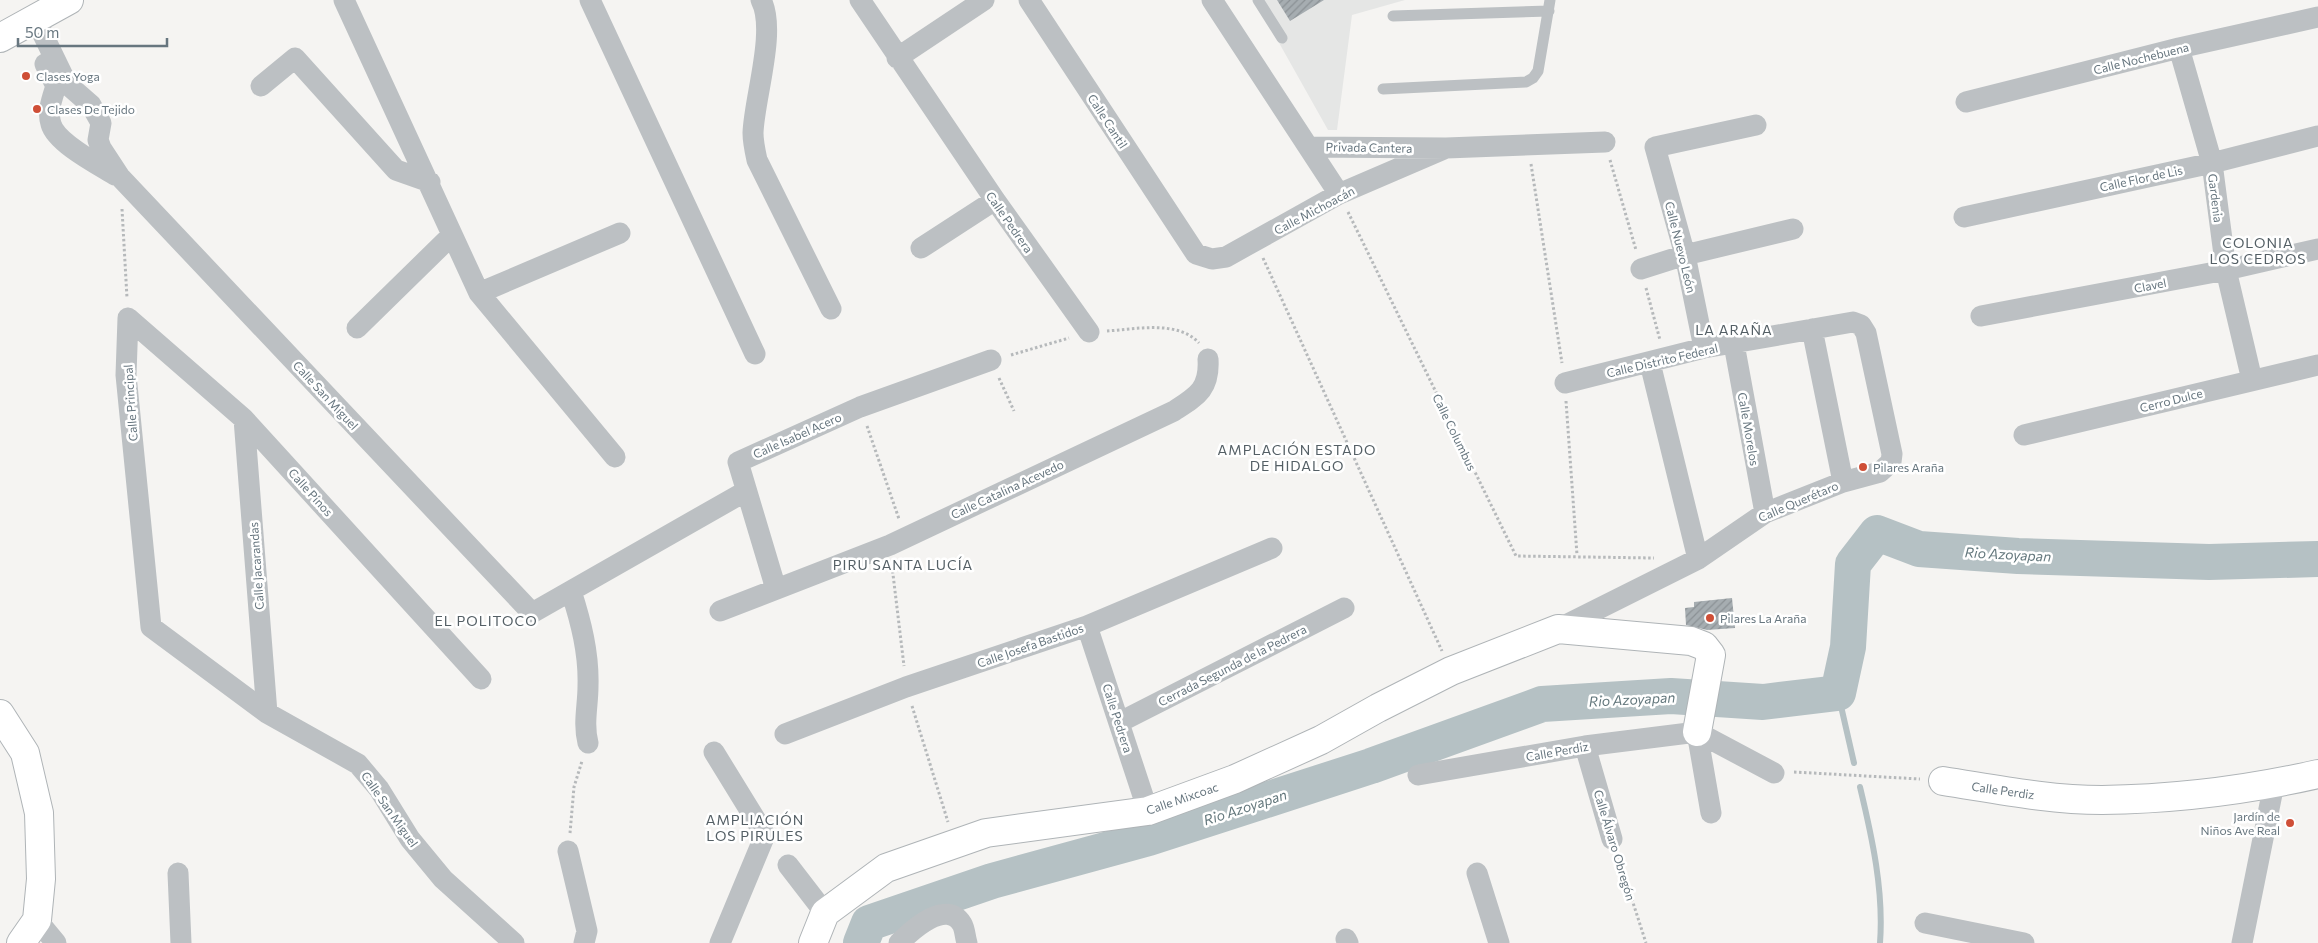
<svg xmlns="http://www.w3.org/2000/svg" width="2318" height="943" font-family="Commissioner,sans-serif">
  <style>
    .built { fill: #e5e6e5 }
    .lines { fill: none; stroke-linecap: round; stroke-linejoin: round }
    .stream { stroke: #b5c1c4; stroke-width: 6 }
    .river { stroke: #b5c1c4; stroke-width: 36 }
    .building { fill: url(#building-hatch) }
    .secondary-casing { stroke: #afb4b7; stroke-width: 30 }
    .path { stroke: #b6b9bb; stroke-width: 3; stroke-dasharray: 2.5 2.5; stroke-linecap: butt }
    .lane { stroke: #bcc0c3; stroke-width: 11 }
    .street { stroke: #bcc0c3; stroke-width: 21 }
    .secondary { stroke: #fff; stroke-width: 28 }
    .poi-dot { fill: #cf4f37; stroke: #fff; stroke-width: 2 }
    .labels { text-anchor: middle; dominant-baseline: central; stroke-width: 5; stroke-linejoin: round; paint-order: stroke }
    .street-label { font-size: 12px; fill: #67767f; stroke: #fff }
    .poi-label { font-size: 12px; fill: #67767f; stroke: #fff; text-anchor: start }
    .neighbourhood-label { font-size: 14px; letter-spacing: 1px; fill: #545f65; stroke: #fff }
    .water-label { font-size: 14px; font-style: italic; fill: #63777c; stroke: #fff }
  </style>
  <defs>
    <pattern id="building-hatch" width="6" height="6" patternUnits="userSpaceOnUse" patternTransform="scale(1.25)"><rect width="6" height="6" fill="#a6adb1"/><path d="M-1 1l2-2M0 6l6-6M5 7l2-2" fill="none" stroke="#8b9195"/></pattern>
  </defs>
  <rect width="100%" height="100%" fill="#f5f4f2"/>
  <path class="built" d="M1255,0H1405L1352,15L1337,130H1328Z"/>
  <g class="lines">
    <path class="stream" d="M1838,693L1854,763
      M1860,787C1872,837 1884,891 1880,943"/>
    <path class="river" d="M861,943L869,923L992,881L1149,838L1371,766L1542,704L1671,696L1763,702L1838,693L1848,647L1853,564L1877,533L1919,549L2018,556L2209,562L2318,559"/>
  </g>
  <path class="building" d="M1277,0H1324L1290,21Z
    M1732,598L1735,628L1707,630L1686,625L1685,608L1694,607V602Z"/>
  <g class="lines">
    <defs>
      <path id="secondary" d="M0,38L69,0
        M0,714L25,753L39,813L41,879L37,920L21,943
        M1943,781C1995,789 2049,800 2102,800C2174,799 2248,790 2318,774
        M813,943L825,913L886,868L986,833L1148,811L1235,779L1321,740L1378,708L1451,671L1558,629L1691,641L1704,646L1711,655L1697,732"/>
    </defs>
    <use href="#secondary" class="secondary-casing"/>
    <path class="path" d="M1610,160L1636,250
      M1531,164L1562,363
      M122,209L127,298
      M1348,212L1516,556L1654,558
      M1263,258L1442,651
      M1646,288L1660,340
      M1107,331C1136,329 1178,320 1199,343
      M1011,355L1069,338
      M999,378L1014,411
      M1566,401L1577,555
      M867,426L899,519
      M892,566L904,666
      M912,706L948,822
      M1794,772L1920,779
      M570,833L574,787L582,761
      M1618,856L1646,943"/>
    <path class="lane" d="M1258,0L1282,38
      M1393,16L1549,11
      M1383,89L1526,82L1533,78L1538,71L1550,0"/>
    <path class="street" d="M344,0L479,293L615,457
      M590,0L755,354
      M761,0C777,30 754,99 753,133C753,142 755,151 757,160L831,309
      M860,0L995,200L1089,332
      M1029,0L1196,254L1212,259L1226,257L1339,194L1446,148
      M1212,0L1339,194
      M35,18L67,84L91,105L101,123L98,140L101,148L120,177L532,613L746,491
      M2179,48L2212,163L2226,270L2252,380
      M897,58L984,0
      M45,64L56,86C52,99 47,111 51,124C56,143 99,165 115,175
      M261,86L295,58L396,170L430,182
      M1966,102L2179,48L2318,17
      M1309,147L1446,148L1605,142
      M1964,217L2212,163L2318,136
      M921,248L995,200
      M1641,269L1685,255L1793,229
      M479,293L620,233
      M1981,316L2226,270L2318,249
      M128,318L126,375L151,627L267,713L358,764L379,789L410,839L443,879L514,943
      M128,318L244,419L481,679
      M357,328L452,235
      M1812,329L1843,482
      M1734,344L1765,513
      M1704,348L1685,255L1655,147L1756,125
      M1650,363L1698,559
      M244,419L267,713
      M2024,435L2318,365
      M776,589L738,462L860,407L991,360
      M571,591C581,622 589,653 588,686C588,706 583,723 588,743
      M720,611L890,545L1174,411C1197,396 1210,389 1208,359
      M1087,626L1148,811
      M1558,629L1698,559L1765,513L1843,482L1880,472L1891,462L1892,454L1866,333L1861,325L1853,322L1704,348L1565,383
      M1120,722L1344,608
      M1697,732L1711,813
      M785,734L906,687L1087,626L1272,548
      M1585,746L1612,839
      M714,752L765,835L720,943
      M1418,775L1585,746L1697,732L1774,773
      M568,851L587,931L584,943
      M788,865L825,913
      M178,873L181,943
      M1477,873L1499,943
      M37,920L56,943
      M1925,923L2024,943
      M1346,939L1348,943
      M899,943C911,931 946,898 962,924C965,929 965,937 967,943
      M2242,943L2274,784"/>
    <use href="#secondary" class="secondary"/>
  </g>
  <g class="poi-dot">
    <circle cx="26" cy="76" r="5"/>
    <circle cx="37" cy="109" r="5"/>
    <circle cx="1863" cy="467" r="5"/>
    <circle cx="1710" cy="618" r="5"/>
    <circle cx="2290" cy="823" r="5"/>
  </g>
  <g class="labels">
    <g class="street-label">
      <text transform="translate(2141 58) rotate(-14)">Calle Nochebuena</text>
      <text transform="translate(1108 121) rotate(57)">Calle Cantil</text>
      <text transform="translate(1369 147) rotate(1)">Privada Cantera</text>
      <text transform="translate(2141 178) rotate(-12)">Calle Flor de Lis</text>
      <text transform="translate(2216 198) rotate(83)">Gardenia</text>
      <text transform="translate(1314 210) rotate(-28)">Calle Michoacán</text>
      <text transform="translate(1010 222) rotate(55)">Calle Pedrera</text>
      <text transform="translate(1681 247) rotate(76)">Calle Nuevo León</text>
      <text transform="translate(2150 285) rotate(-11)">Clavel</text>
      <text transform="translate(1662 360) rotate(-13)">Calle Distrito Federal</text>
      <text transform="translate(326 395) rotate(47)">Calle San Miguel</text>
      <text transform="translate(2171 400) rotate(-14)">Cerro Dulce</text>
      <text transform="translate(130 403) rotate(-94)">Calle Principal</text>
      <text transform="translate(1749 429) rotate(80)">Calle Morelos</text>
      <text transform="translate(1455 432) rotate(64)">Calle Columbus</text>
      <text transform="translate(797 435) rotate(-24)">Calle Isabel Acero</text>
      <text transform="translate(1007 489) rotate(-25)">Calle Catalina Acevedo</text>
      <text transform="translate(311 492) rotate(48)">Calle Pinos</text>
      <text transform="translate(1798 501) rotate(-23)">Calle Querétaro</text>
      <text transform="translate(256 566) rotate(-94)">Calle Jacarandas</text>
      <text transform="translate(1030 645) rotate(-19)">Calle Josefa Bastidos</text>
      <text transform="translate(1232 665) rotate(-27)">Cerrada Segunda de la Pedrera</text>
      <text transform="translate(1118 718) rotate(72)">Calle Pedrera</text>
      <text transform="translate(1557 751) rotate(-10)">Calle Perdiz</text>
      <text transform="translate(2003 790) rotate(8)">Calle Perdiz</text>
      <text transform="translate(1182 798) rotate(-19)">Calle Mixcoac</text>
      <text transform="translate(390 809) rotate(55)">Calle San Miguel</text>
      <text transform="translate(1615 845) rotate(73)">Calle Álvaro Obregón</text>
    </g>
    <g class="poi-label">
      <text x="36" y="76">Clases Yoga</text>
      <text x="47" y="109">Clases De Tejido</text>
      <text x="1873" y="467">Pilares Araña</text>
      <text x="1720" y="618">Pilares La Araña</text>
      <text x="2280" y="816" text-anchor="end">Jardín de<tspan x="2280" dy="14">Niños Ave Real</tspan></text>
    </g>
    <g class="neighbourhood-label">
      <text x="2258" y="242">COLONIA<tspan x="2258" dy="16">LOS CEDROS</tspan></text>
      <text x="1734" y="329">LA ARAÑA</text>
      <text x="1297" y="449">AMPLACIÓN ESTADO<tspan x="1297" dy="16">DE HIDALGO</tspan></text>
      <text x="903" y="564">PIRU SANTA LUCÍA</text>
      <text x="486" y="620">EL POLITOCO</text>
      <text x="755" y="819">AMPLIACIÓN<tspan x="755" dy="16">LOS PIRULES</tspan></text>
    </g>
    <g class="water-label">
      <text transform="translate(2008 554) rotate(3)">Rio Azoyapan</text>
      <text transform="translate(1632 699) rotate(-3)">Rio Azoyapan</text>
      <text transform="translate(1245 807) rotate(-18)">Rio Azoyapan</text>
    </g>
  </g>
  <path d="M18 38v8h149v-8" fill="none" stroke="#67767f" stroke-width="2.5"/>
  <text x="25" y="38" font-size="15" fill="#67767f" stroke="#ffffff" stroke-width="4" paint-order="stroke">50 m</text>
</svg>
